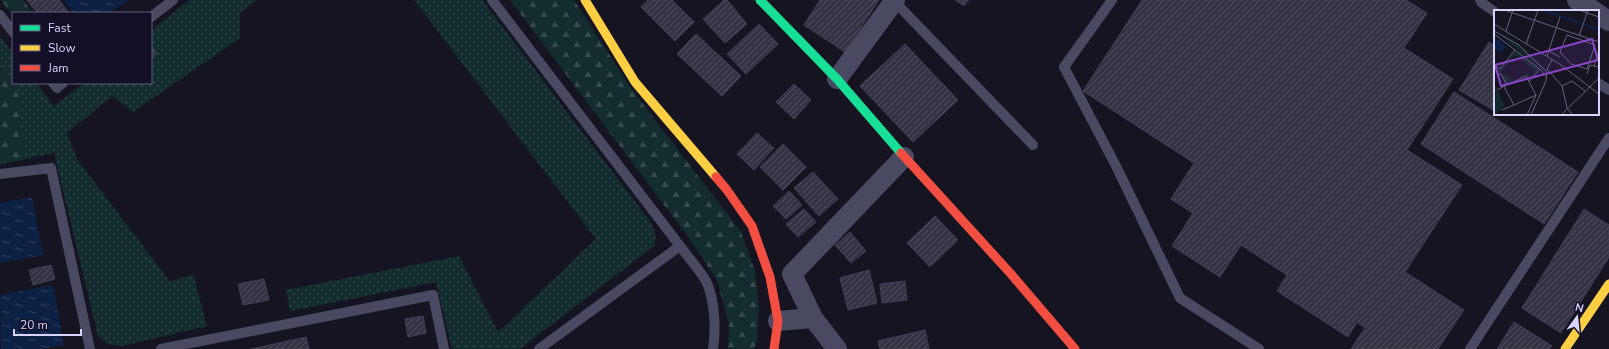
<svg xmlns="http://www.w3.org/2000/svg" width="1609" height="349" font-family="'Nunito Sans',sans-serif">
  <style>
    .grass { fill: url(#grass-dots) }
    .forest { fill: url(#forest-firs) }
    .water { fill: url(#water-ripples) }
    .building { fill: url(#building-hatch); stroke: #433f54 }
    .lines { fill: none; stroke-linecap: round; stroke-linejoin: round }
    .lane { stroke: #4a4962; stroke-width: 10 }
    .street { stroke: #4a4962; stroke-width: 20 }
    .fast { stroke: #16e098; stroke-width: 9 }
    .slow { stroke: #ffcf43; stroke-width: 9 }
    .jam { stroke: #f24e42; stroke-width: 9 }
    .inset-river { fill: none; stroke: #0d2144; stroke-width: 2 }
    .inset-road { fill: none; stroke: #64617a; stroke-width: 1 }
    .view { fill: #8945c9; fill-opacity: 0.15; stroke: #8945c9; stroke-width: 2 }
    .inset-edge { fill: none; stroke: #d9d4ff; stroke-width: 2 }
  </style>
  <defs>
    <pattern id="grass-dots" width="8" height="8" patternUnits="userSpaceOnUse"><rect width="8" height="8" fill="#132c2d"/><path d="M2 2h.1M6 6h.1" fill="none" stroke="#354a4c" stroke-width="1.8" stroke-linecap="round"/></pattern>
    <pattern id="forest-firs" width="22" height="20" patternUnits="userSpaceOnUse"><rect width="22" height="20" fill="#132c2d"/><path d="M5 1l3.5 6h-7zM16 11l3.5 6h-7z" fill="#354a4c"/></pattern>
    <pattern id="water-ripples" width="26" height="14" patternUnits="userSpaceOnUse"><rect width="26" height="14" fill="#0d2144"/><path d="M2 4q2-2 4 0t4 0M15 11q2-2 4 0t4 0" fill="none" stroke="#304060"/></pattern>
    <pattern id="building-hatch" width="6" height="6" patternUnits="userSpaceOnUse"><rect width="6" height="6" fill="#343243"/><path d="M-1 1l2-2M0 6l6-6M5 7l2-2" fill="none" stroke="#514f5f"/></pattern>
  </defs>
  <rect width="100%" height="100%" fill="#161421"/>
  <path class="grass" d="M190,0H257L240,13V38L133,112L112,96L67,133L77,159L170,282L193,274L207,326L122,346L107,344L98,336L54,153L0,164V36L13,53V83H36L54,106L84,83H151V30Z
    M414,0H482L652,224L656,236L654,246L520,349H452L436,282L290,311L286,290L459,256L498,332L596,239Z"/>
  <path class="forest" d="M1,0H23L33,13H13V16Z
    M510,0H574L630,87L741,232L755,271L759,308L757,341L754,349H728L729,324L717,280L689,238Z
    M0,61L7,70L22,104L19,115L26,159L0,164Z"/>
  <path class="water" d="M64,0H128L110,13H73Z
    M32,197L43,255L0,263V203Z
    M53,285L64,345L41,349H1L0,295Z"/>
  <path class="building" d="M27,0H59L69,13H37Z
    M648,0H672L694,22L675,41L641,7Z
    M724,0H727L747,24L725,43L703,19Z
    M820,0H879L845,52L804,25Z
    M955,0H969L964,6Z
    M1142,0H1406L1427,13L1404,48L1453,79L1407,150L1462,185L1405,272L1464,310L1438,349H1351L1365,328L1357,322L1348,337L1277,291L1287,275L1241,245L1220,277L1172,246L1193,213L1171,199L1194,163L1083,91Z
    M759,24L778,44L746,74L727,54Z
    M696,34L741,76L722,96L677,54Z
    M1489,42L1495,46V111L1459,90Z
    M905,44L958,100L913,142L860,86Z
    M151,46L157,53L151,58Z
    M794,84L811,100L794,119L776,102Z
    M1454,92L1578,172L1544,224L1421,144Z
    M757,133L774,148L754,170L737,154Z
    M783,144L806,167L783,190L760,167Z
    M813,172L838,199L819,216L794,188Z
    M789,191L802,205L786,219L773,206Z
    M804,209L816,222L798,237L786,224Z
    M1584,209L1609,225V257L1561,333L1522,308Z
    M935,216L958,240L930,267L907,243Z
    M850,232L866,251L851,263L835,245Z
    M51,265L55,279L33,285L29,270Z
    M869,270L877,303L848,310L840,278Z
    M264,279L269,300L243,305L238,284Z
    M905,281L907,300L882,303L880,284Z
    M423,316L426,333L408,337L405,319Z
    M1514,322L1552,346L1550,349H1497Z
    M925,330L929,349H880L878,341Z
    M306,337L309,349H251Z"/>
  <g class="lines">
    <path class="lane" d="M492,0L680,246C688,257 699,269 706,281C715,300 716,329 713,349
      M1112,0L1064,67L1116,166L1180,298L1259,349
      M1480,0L1482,3L1495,12
      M894,1L1033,145
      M0,15L13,32
      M151,17L173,0
      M53,83L57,88L63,83
      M1598,83L1609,90
      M0,174L51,168L90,349
      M161,349L433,295L444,349
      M539,349L680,246
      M1470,349L1609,138"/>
    <path class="street" d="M1577,0L1594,11
      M1598,14L1609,21
      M837,79L895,0
      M778,321L813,318
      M837,349L813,318L792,274L904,157"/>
    <path class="fast" d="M760,0L837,79L901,153"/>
    <path class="slow" d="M585,0L635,82L716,177
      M1565,349L1609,284"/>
    <path class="jam" d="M901,153L1011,274L1075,349
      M716,177L727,190L752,226L770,277L778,321L774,349"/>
  </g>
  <g transform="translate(1494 10)">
    <rect width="105" height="105" fill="#161421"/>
    <path d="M22,41L45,59L35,70L32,65L24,69L33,63L37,67L41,60L21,45L7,62L19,71L13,74L7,64L4,65L0,56L6,60ZM0,73L11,96L0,104L2,84Z" fill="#132c2d"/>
    <path d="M8,26L24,35L51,59L52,67L44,84L51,68L49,60Z" fill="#132c2d"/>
    <path d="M2,28L12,36L7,43L0,37Z" fill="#0d2144"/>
    <path class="inset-river" d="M48,0L105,20"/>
    <path class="inset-road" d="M10,0L105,32M85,0L105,7M0,14L67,55L105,84M0,21L25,35L53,62L52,71L37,105M12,21L19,0M0,24L21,40L6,59L0,55M73,25L101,35L93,59L77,54L66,42ZM85,26L94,0M32,34L44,0M21,40L48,61L50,65M105,40L100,56L105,57M55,41L66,47M53,46L66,7M58,50L53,59L68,76L73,98L79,105M93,64L96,55L100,56M3,66L7,64L13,75L3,80M35,72L46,59M68,76L78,71L91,81M10,77L20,95L42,85L32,66L13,75M8,100L20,95M33,105L42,85M67,105L105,68"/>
    <path class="view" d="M98,29L104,50L7,76L1,55Z"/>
    <rect width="105" height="105" class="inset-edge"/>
  </g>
  <rect x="12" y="12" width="140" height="72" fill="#130f26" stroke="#625e7d"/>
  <rect x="20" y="25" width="20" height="6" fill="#16e098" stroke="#625e7d"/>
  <text x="48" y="32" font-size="12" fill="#d9d4ff">Fast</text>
  <rect x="20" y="45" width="20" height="6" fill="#ffcf43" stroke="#625e7d"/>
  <text x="48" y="52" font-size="12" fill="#d9d4ff">Slow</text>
  <rect x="20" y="65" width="20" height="6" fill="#f24e42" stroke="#625e7d"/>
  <text x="48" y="72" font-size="12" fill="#d9d4ff">Jam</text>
  <g transform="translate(1577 317) rotate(15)" stroke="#130f26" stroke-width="3" paint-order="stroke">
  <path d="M0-3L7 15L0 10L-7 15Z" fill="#d9d4ff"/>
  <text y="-6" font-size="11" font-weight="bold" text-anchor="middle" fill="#d9d4ff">N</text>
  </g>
  <path d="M14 329v6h67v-6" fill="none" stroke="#d9d4ff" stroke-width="2"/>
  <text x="20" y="329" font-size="12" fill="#d9d4ff" stroke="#130f26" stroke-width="3" paint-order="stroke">20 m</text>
</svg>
